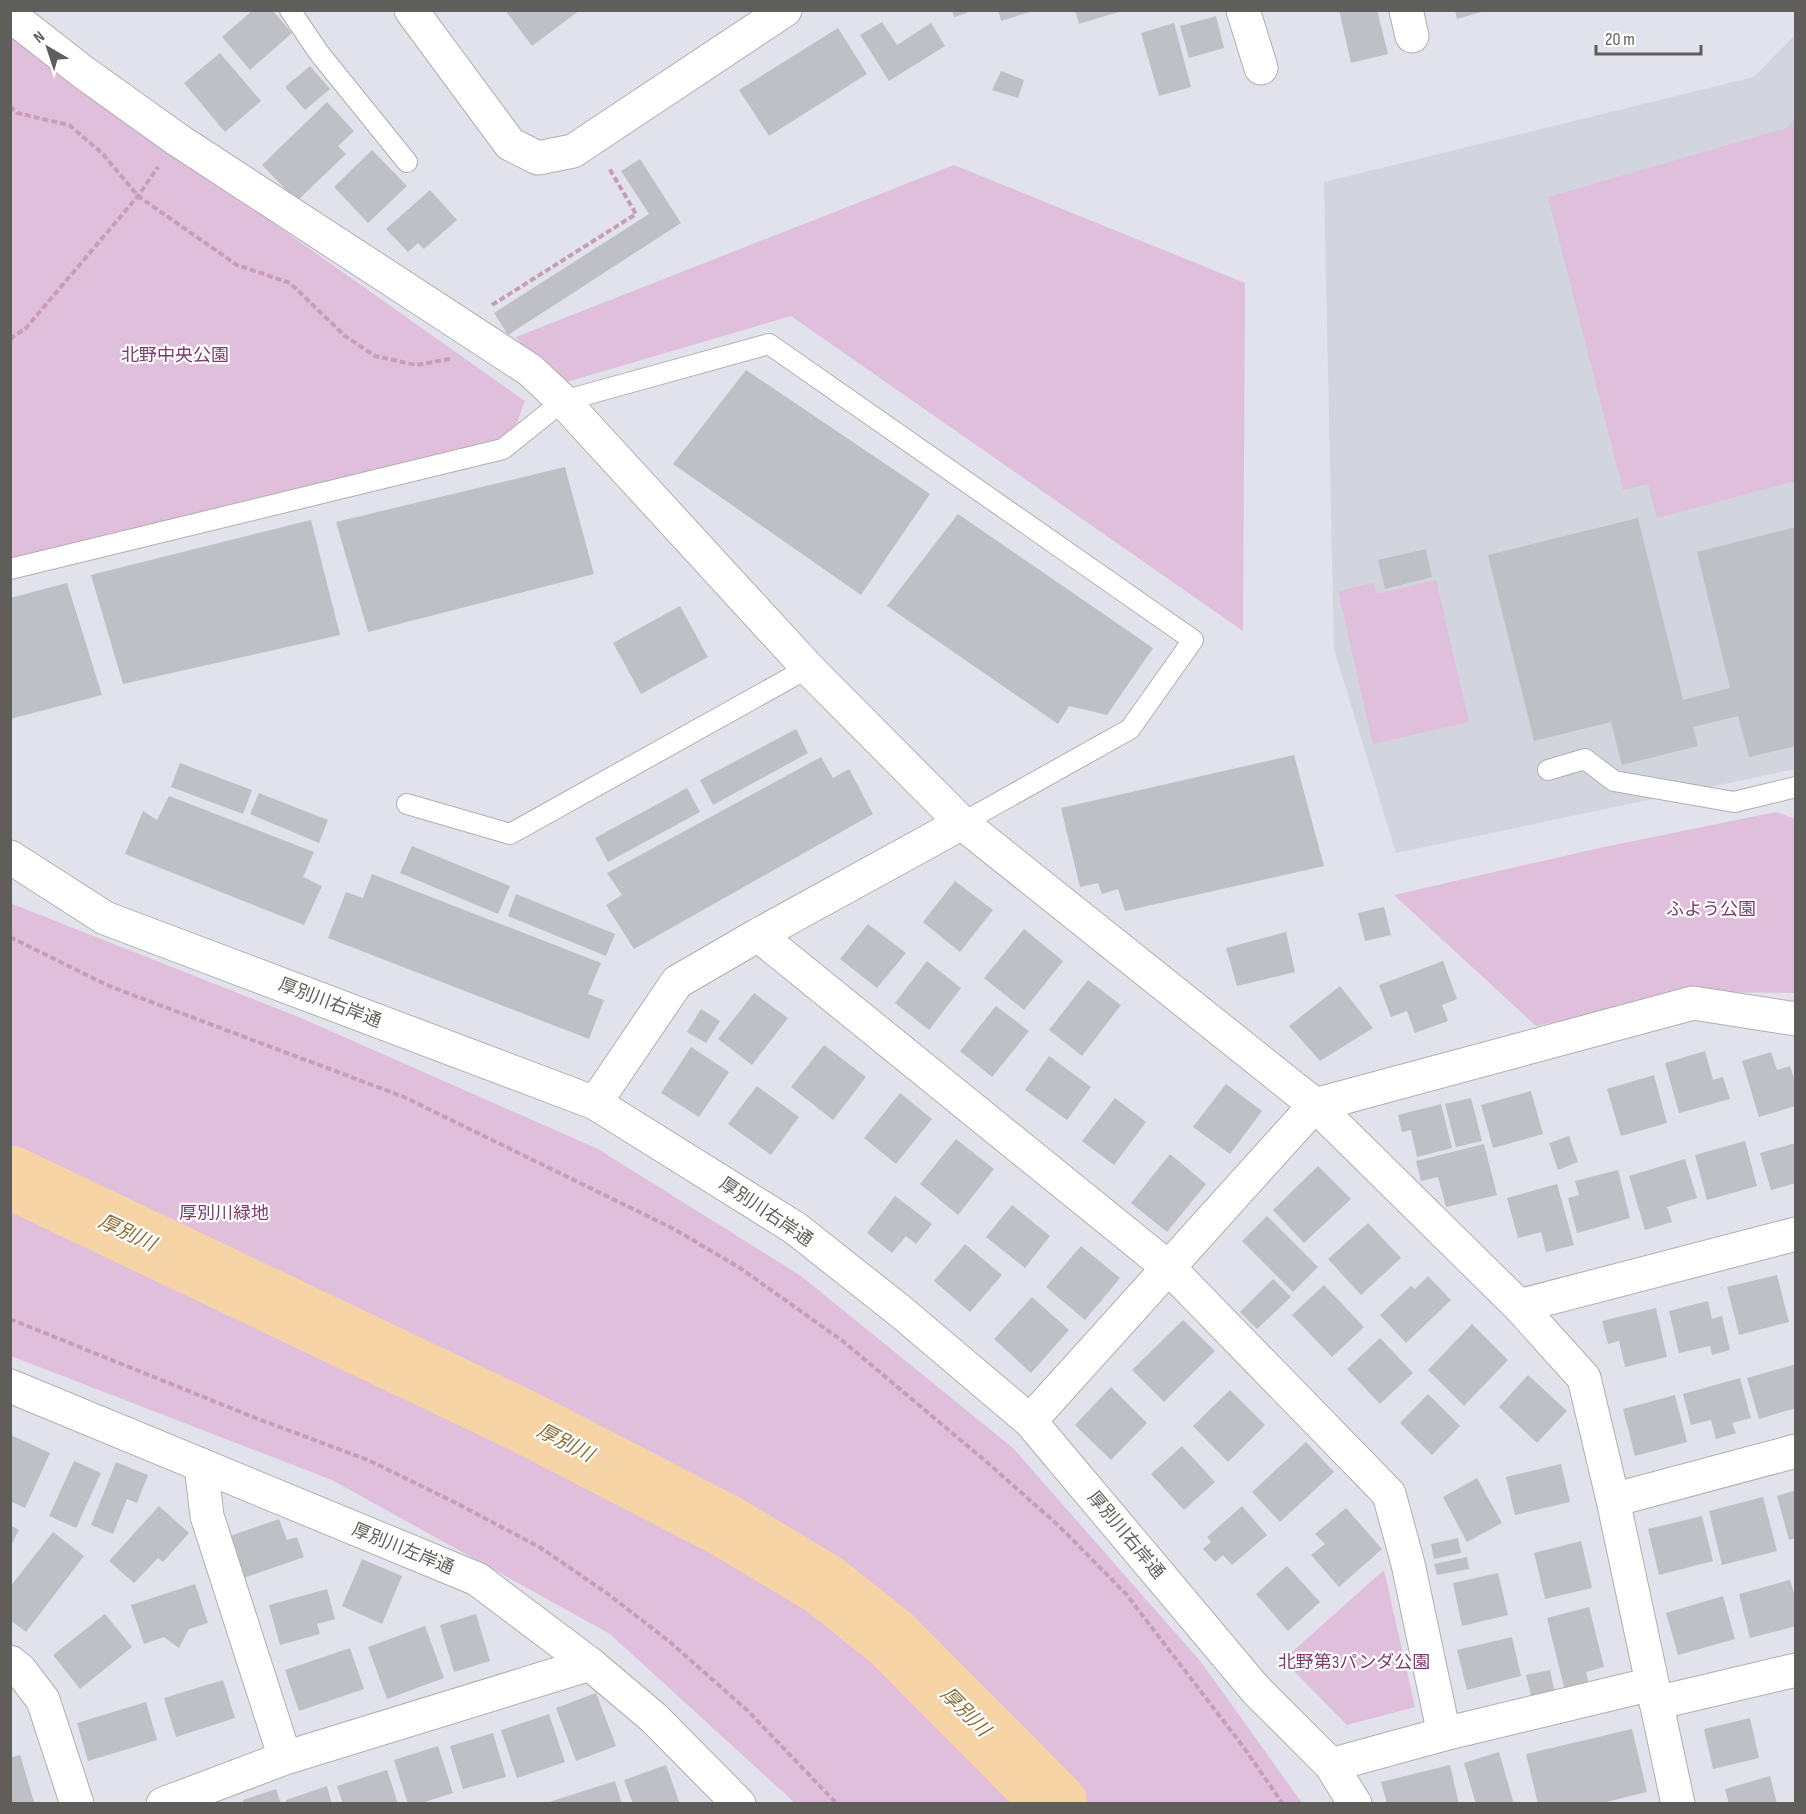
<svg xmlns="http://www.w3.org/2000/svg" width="1806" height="1814" font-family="'Sofia Sans Condensed','Noto Sans JP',sans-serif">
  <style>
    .education { fill: #d2d4de }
    .green { fill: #e0bfdc }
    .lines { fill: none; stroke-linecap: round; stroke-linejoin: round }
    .river { stroke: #f6d4a6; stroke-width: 63 }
    .building { fill: #bec0c6 }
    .service-casing { stroke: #b0afab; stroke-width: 22 }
    .minor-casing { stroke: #b0afab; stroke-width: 35 }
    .tertiary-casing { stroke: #b0afab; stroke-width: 35 }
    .path { stroke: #c89eb7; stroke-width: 4; stroke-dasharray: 6 3; stroke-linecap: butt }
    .service { stroke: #fff; stroke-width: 20 }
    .minor { stroke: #fff; stroke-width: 33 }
    .tertiary { stroke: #fff; stroke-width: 33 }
    .labels { text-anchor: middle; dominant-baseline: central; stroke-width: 4.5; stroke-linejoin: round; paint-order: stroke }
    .park-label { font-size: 18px; fill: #7d3c70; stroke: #fff }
    .street-label { font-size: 18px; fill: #605e5a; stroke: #fff }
    .water-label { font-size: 20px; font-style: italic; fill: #8d723d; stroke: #fff }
  </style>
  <rect width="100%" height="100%" fill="#e1e2eb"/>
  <path class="education" d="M1795,35V769L1396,853L1334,649L1324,182L1754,77Z"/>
  <path class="green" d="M10,37L525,401L506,453L11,560Z
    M1795,118V481L1657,518L1648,484L1623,490L1548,197L1787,128Z
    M954,165L1245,283L1243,631L791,316L553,386L516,337Z
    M1436,580L1469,722L1373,744L1338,591L1374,583L1377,594Z
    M1776,812L1795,819V993L1704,992L1536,1026L1394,895L1604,847Z
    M10,903L301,1018L598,1149L801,1276L1013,1448L1201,1662L1302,1803H795L610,1634L332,1480L11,1356Z
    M1384,1570L1415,1707L1347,1725L1283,1660Z"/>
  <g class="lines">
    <path class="river" d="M10,1177L521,1420L726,1526L823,1584L891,1638L1056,1804"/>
  </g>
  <path class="building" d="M253,10H272L292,33L250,70L222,37Z
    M505,10H580L532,46Z
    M952,10H966L967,13L954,17Z
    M998,10H1033V11L1001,21Z
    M1075,10H1122V11L1079,24Z
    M1339,10H1377L1388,54L1351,63Z
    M1455,10H1484V11L1457,19Z
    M1216,16L1224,48L1189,58L1180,26Z
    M882,22L897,45L931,23L945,46L889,81L860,35Z
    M1174,23L1191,87L1159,96L1141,33Z
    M838,28L867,74L769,136L739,90Z
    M220,53L261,101L225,132L184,83Z
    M310,66L330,89L305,110L285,87Z
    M1001,71L1024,80L1018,98L992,90Z
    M327,102L354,131L338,146L346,154L297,201L262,165Z
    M372,150L407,186L368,223L334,187Z
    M640,159L681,223L508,335L494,313L649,214L621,171Z
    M430,190L457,220L424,249L418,243L408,252L386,229Z
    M746,370L930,494L861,595L673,464Z
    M565,467L594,574L368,632L336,522Z
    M958,514L1153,648L1107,715L1069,706L1058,724L887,606Z
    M1638,518L1683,700L1730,688L1697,552L1796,527V746L1749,757L1738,716L1693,727L1698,746L1622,765L1611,722L1534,741L1488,555Z
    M311,520L340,635L123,684L91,575Z
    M1426,549L1432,577L1385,589L1378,560Z
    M67,583L102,695L10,719V598Z
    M680,606L708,657L641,694L613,643Z
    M796,729L808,753L713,805L700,780Z
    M1294,755L1324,866L1125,911L1118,889L1102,894L1098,883L1080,887L1061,808Z
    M821,757L833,778L849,769L873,814L634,949L606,905L622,895L607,873Z
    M180,763L252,790L243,814L171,787Z
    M687,788L700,812L608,862L595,838Z
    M259,793L328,820L319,843L250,814Z
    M169,796L314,852L303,877L322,886L304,925L125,854L143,811L157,820Z
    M412,846L510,886L498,914L400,873Z
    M372,874L601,963L588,994L604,1000L589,1039L328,938L346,892L363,898Z
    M955,881L993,910L960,952L923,922Z
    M516,894L615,934L606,956L508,916Z
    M1384,907L1391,935L1365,941L1358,913Z
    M868,924L906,953L877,988L840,959Z
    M1024,929L1063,961L1024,1010L984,978Z
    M1286,932L1295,972L1237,986L1226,948Z
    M927,961L961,988L929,1030L895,1003Z
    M1443,961L1457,999L1442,1005L1448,1021L1415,1033L1407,1011L1391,1017L1379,985Z
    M1088,980L1121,1005L1082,1056L1049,1030Z
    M1340,986L1373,1028L1320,1061L1289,1026Z
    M754,993L788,1018L752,1065L718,1039Z
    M996,1006L1029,1031L992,1077L960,1051Z
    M701,1009L720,1021L706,1043L687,1032Z
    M824,1045L866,1077L833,1120L791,1087Z
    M691,1047L729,1072L699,1117L661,1093Z
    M1705,1051L1713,1080L1723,1077L1730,1099L1679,1113L1665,1063Z
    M1771,1052L1777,1070L1790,1066L1796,1084V1106L1759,1117L1742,1061Z
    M1049,1056L1091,1087L1067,1120L1025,1090Z
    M1654,1075L1667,1123L1621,1136L1607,1089Z
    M1226,1084L1262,1111L1230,1154L1193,1127Z
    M757,1086L799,1117L771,1155L728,1124Z
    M1531,1091L1543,1134L1493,1148L1481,1105Z
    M900,1093L932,1119L896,1164L864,1138Z
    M1115,1098L1146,1122L1114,1165L1082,1141Z
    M1471,1098L1482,1141L1456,1147L1445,1104Z
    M1441,1104L1452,1148L1417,1157L1411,1130L1402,1132L1398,1115Z
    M1569,1136L1578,1162L1558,1170L1549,1143Z
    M956,1139L994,1169L958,1215L920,1184Z
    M1745,1141L1757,1186L1707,1200L1695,1155Z
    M1796,1143V1183L1771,1190L1760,1153Z
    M1484,1144L1497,1195L1446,1207L1438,1177L1421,1181L1416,1161Z
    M1170,1154L1206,1184L1167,1232L1131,1203Z
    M1685,1159L1697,1198L1667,1207L1672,1222L1645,1230L1629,1176Z
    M1318,1166L1351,1199L1304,1243L1273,1210Z
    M1618,1170L1630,1218L1577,1233L1568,1198L1579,1195L1575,1181Z
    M1557,1184L1574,1245L1546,1252L1541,1232L1518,1238L1507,1198Z
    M895,1196L932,1224L916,1244L906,1236L892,1253L867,1233Z
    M1012,1205L1050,1236L1025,1268L986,1237Z
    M1267,1216L1318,1267L1293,1292L1242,1241Z
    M1368,1223L1401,1258L1361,1295L1328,1259Z
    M965,1244L1002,1275L970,1312L934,1281Z
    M1081,1246L1120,1278L1085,1320L1046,1287Z
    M1777,1275L1789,1322L1739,1335L1727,1287Z
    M1428,1276L1451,1300L1406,1343L1380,1315L1411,1286L1415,1289Z
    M1273,1279L1291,1297L1257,1329L1240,1312Z
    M1324,1285L1364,1327L1332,1357L1292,1315Z
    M1032,1297L1069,1330L1031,1373L994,1339Z
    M1708,1301L1712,1319L1722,1316L1730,1350L1712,1355L1710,1346L1679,1353L1669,1311Z
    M1656,1308L1667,1357L1625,1367L1619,1341L1608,1344L1602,1321Z
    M1183,1320L1215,1351L1164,1402L1132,1370Z
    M1472,1324L1508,1360L1464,1406L1428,1370Z
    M1380,1338L1413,1373L1380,1404L1347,1369Z
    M1796,1364V1408L1759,1419L1747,1378Z
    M1528,1375L1567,1411L1537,1443L1499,1407Z
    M1740,1378L1751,1418L1732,1423L1736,1433L1716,1439L1711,1420L1691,1425L1683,1394Z
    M1111,1387L1147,1423L1111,1460L1075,1425Z
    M1230,1390L1265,1425L1228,1462L1193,1426Z
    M1428,1394L1460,1426L1432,1455L1400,1423Z
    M1675,1395L1687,1442L1635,1456L1623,1409Z
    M11,1435L50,1453L25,1508L10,1501Z
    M1306,1442L1334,1472L1280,1522L1252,1492Z
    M1182,1446L1215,1482L1184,1510L1151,1474Z
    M74,1461L101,1473L76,1528L49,1516Z
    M116,1462L148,1475L137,1503L127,1499L113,1534L91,1525Z
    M1561,1464L1570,1502L1515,1515L1506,1477Z
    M1477,1478L1502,1523L1467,1542L1443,1497Z
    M1796,1490V1538L1789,1540L1777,1496Z
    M1763,1497L1777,1551L1722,1565L1709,1511Z
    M159,1506L189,1533L163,1562L158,1558L134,1583L109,1561Z
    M1242,1506L1267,1535L1232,1565L1223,1555L1215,1562L1203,1549L1211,1542L1207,1537Z
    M1346,1508L1382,1549L1339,1587L1311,1555L1325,1544L1315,1534Z
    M1702,1516L1713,1561L1659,1575L1648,1529Z
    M279,1519L287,1540L297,1537L304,1557L244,1578L230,1536Z
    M10,1525L19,1530L10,1547Z
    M53,1532L84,1556L26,1632L10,1620V1587Z
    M1458,1538L1461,1553L1434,1559L1431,1544Z
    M1581,1541L1592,1588L1545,1599L1534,1553Z
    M1467,1557L1469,1569L1437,1575L1434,1564Z
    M362,1559L402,1576L382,1624L342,1606Z
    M1287,1566L1320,1602L1288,1631L1256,1594Z
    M1498,1573L1508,1615L1462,1626L1453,1583Z
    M1790,1580L1796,1600V1626L1750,1638L1739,1594Z
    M195,1584L208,1623L189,1629L179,1648L164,1637L144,1644L131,1605Z
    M327,1589L335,1619L317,1624L320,1634L280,1645L269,1605Z
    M1723,1596L1735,1639L1678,1655L1666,1613Z
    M1589,1607L1604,1667L1586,1672L1589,1684L1565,1691L1547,1618Z
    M105,1614L132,1647L80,1689L53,1655Z
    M476,1614L490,1661L454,1672L440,1625Z
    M425,1626L444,1678L387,1699L368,1647Z
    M1512,1637L1521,1676L1467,1690L1457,1650Z
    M350,1648L364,1689L299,1711L285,1670Z
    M1550,1670L1556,1698L1533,1703L1526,1675Z
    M223,1680L235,1718L176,1737L164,1698Z
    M596,1693L616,1746L576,1761L556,1708Z
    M146,1702L157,1740L88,1761L77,1723Z
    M549,1714L565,1762L517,1778L501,1730Z
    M1750,1718L1759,1758L1713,1769L1704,1729Z
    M1632,1729L1647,1792L1598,1804H1538L1526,1754Z
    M493,1733L506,1777L463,1789L450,1746Z
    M438,1746L453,1793L418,1804H408L394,1760Z
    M1499,1752L1514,1804H1476L1464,1763Z
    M20,1755L34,1802L28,1804H10V1758Z
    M666,1765L680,1804H633L624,1780Z
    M1450,1765L1459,1804H1387L1381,1782Z
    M387,1770L398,1804H343L337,1786Z
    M1770,1776L1777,1804H1729L1725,1789Z
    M615,1781L622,1804H546V1803Z
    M327,1786L332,1804H287L286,1800Z
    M276,1789L281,1804H244L243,1800Z"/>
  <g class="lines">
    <defs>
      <path id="service" d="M290,10L319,53L407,162
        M10,569L503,449L563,401L769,344L1193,640L1130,729L962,823
        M1548,770L1585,759L1614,781L1734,802L1796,787
        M407,804L510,834L808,668"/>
      <path id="minor" d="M411,10L510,144L538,158L573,151L785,10
        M1243,10L1261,68
        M1406,10L1412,36
        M10,15L83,72L178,140L530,370L563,401L808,668L962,823L1315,1105L1519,1306L1584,1378L1613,1500L1678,1804
        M758,935L1169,1268L1389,1494L1408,1564L1444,1734
        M595,1103L677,982L758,935L962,823
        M1519,1306L1796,1234
        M1030,1421L1315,1105L1693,1003L1796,1019
        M201,1465L207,1516L285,1758
        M1613,1500L1796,1451
        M10,1662L20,1670L43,1700L77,1804
        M1656,1703L1796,1670
        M1331,1765L1444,1734L1652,1684
        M163,1804L285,1758L590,1664"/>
      <path id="tertiary" d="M10,857L105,918L595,1103L795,1228L900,1311L1030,1421L1256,1690L1331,1765L1355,1804
        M10,1386L477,1579L590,1664L654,1718L739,1804"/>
    </defs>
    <use href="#service" class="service-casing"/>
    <use href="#minor" class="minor-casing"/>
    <use href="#tertiary" class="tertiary-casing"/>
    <path class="path" d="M10,106L17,113L69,125L102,153L138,196L237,265L290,283L345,336L375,356L416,365L450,359
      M492,305L636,214L609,168
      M10,339L26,328L138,196L158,167
      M10,937L109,986L404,1097L674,1229L740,1268L844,1342L989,1464L1059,1526L1126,1594L1242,1745L1283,1804
      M10,1319L258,1419L368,1460L456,1503L541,1548L608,1594L670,1642L748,1711L837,1804"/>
    <use href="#service" class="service"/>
    <use href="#minor" class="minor"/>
    <use href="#tertiary" class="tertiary"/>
  </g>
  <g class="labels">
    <g class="park-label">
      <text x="175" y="355">北野中央公園</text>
      <text x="1711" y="909">ふよう公園</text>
      <text x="224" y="1213">厚別川緑地</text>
      <text x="1354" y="1662">北野第3パンダ公園</text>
    </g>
    <g class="street-label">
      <text transform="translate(330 1003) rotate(21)">厚別川右岸通</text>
      <text transform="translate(766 1212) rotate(34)">厚別川右岸通</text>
      <text transform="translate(1126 1535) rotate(50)">厚別川右岸通</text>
      <text transform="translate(403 1549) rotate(22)">厚別川左岸通</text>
    </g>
    <g class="water-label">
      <text transform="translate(127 1233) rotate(25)">厚別川</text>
      <text transform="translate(565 1443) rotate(27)">厚別川</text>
      <text transform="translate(965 1712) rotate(45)">厚別川</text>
    </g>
  </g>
  <rect width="1806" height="1814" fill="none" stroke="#605e5a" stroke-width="24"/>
  <g transform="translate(48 48) rotate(321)" stroke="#ffffff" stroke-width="4.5" paint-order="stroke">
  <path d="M0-4.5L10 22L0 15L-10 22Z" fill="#605e5a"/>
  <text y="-9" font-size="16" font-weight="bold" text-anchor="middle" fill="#605e5a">N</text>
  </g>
  <path d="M1596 45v9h105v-9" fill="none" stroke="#605e5a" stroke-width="3"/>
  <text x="1605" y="45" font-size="18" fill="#605e5a" stroke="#ffffff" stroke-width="4.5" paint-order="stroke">20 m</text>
</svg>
